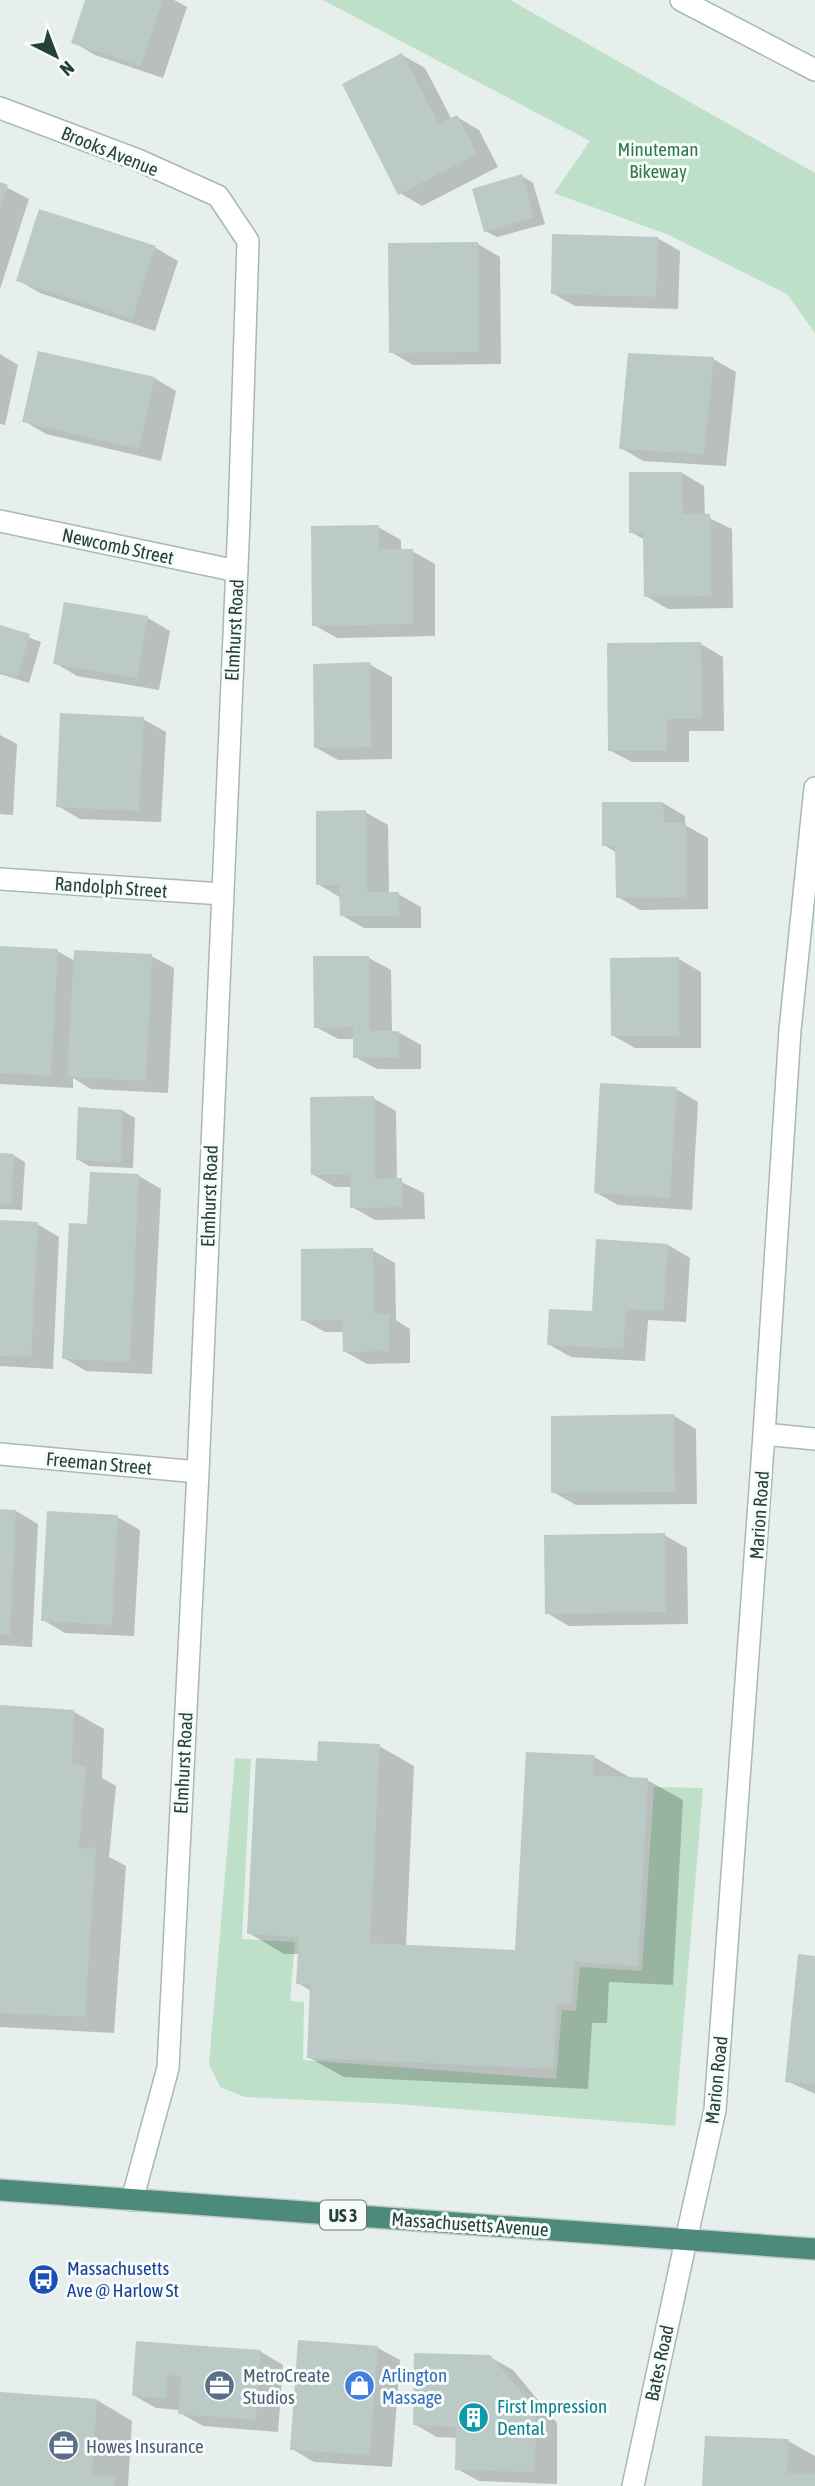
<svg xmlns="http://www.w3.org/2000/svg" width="815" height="2486" font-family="'Asap Condensed',sans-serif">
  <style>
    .green { fill: #bfe0c8 }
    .shadow { fill: #0003 }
    .building { fill: #bbcac4 }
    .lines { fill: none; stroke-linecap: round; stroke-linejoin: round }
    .minor-casing { stroke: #a8b8b2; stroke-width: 24 }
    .tertiary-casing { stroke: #a8b8b2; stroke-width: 24 }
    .trunk-casing { stroke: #c2cac8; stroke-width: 24 }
    .minor { stroke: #fff; stroke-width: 21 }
    .tertiary { stroke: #fff; stroke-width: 21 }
    .trunk { stroke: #4c8a7c; stroke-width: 21 }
    .labels { text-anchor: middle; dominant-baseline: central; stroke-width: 6; stroke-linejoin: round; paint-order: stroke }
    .shield { fill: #f7fbf9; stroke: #637a73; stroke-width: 2 }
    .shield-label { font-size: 18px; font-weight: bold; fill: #24423a }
    .park-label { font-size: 19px; fill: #2d7a4b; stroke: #f7fbf9 }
    .street-label { font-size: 19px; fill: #24423a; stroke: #f7fbf9 }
    .transit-label { font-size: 19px; fill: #164399; stroke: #f7fbf9; text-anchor: start }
    .service-label { font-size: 19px; fill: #4e5e75; stroke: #f7fbf9; text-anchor: start }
    .shop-label { font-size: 19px; fill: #366cbe; stroke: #f7fbf9; text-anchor: start }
    .culture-label { font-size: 19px; fill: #0d838f; stroke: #f7fbf9; text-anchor: start }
  </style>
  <rect width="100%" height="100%" fill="#e6efeb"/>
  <path class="green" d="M323,0H510L815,173V333L787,294L669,235L554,193L590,141Z
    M235,1758L251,1759L242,1939L295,1942L290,2001L304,2002L303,2060L556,2079L562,2010L576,2011L580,1967L642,1971L654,1787L703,1788L675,2126L396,2104L245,2097L220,2087L209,2064Z"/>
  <path class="shadow" d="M87,0H174L187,7L163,78L95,55L73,42Z
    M402,55L425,68L452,120L457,117L479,130L498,167L422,206L400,193Z
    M522,176L533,183L545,224L497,237L485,231Z
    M0,184L29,199L0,289Z
    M41,211L156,248L178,261L155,331L40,293L18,280Z
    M657,238L680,251L678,309L575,306L552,293Z
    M478,244L500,257L501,364L413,365L391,352Z
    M0,354L18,365L5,425L0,424Z
    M713,359L736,372L726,466L643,461L621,448Z
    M154,378L176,391L161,461L46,434L24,421Z
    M682,473L704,486L705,516L732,529L733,608L668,609L646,596L645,540L631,532Z
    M378,527L401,540V551H412L435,564V636L337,638L314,625Z
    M148,618L170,631L159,690L77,676L55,663Z
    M0,627L41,642L29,683L0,674Z
    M701,644L723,657L724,731H689V762H632L609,750Z
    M369,664L392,677V759L338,760L315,747Z
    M143,719L166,732L161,822L80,819L58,806Z
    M0,735L17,744L13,815L0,814Z
    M663,803L685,816V825L708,838V909L640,910L618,897L617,853L604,845Z
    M365,812L388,825L389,894H398L421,907V928H364L341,915V898L318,884Z
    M0,948L57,951L75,961L151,956L174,968L168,1093L91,1089L73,1078V1088L0,1084Z
    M369,958L391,970L392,1032H398L421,1045V1069H377L355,1057V1039H338L316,1027Z
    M679,959L701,972V1048H635L612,1035Z
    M676,1089L698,1102L692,1210L618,1205L595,1192Z
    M373,1098L396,1111L397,1180L424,1193L425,1219L375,1220L352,1207V1187H335L312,1174Z
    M80,1109L123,1111L135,1118L133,1168L89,1166L77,1159Z
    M0,1155H13L25,1162L22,1210L0,1209Z
    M91,1173L139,1176L161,1189L152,1374L86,1371L64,1358L89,1226Z
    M0,1222L37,1224L59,1237L53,1369L0,1366Z
    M668,1245L690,1258L686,1322L648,1320L645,1361L571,1357L548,1344L594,1313Z
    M372,1250L395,1263L396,1320L410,1329V1363L367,1364L344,1351V1332H325L303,1320Z
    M674,1416L696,1429L697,1504L576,1505L553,1492Z
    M0,1511H16L38,1524L32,1647L0,1645Z
    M117,1517L140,1530L134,1636L65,1633L43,1620Z
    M664,1535L687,1548L688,1624L569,1626L547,1613Z
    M0,1706L74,1712L104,1729L102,1778L116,1786L109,1857L126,1866L114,2033L0,2027Z
    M379,1746L414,1766L406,1946L517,1952L594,1757L629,1777L647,1780L683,1800L673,1985L609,1982L607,2023H592L588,2089L344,2077L308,2057L311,1991L298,1983L300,1954H284L249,1933L319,1763Z
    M815,1958V2094L787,2081Z
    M137,2343L261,2352L283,2365L278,2432L203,2426L180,2413V2410L156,2408L133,2395Z
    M378,2348L400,2360L392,2467L314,2462L292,2449Z
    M490,2357L513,2370L557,2423V2484L479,2481L457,2469L458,2438L437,2437L414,2424Z
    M0,2394L97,2400L132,2421L128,2486H0Z
    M788,2441L815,2456V2486H704Z"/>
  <path class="building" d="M85,0H163L141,66L71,43Z
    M402,53L439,124L457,115L477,154L398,195L342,84Z
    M522,174L534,217L484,232L472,189Z
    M0,182L8,185L1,207H0Z
    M39,209L156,246L132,319L16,281Z
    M552,234L658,237L656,297L551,294Z
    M478,242L479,352L389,353L388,243Z
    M38,351L155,377L139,449L22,422Z
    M628,353L714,357L704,454L619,449Z
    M629,472H682L683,514H710L711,596L644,597L643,534L629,533Z
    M379,525V549H413V624L312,626L311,526Z
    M64,602L148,616L137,678L53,664Z
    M0,625L30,634L17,678L0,672Z
    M701,642L702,719H667V751H608L607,643Z
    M370,662L371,747L314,748L313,664Z
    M60,713L144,717L139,811L56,807Z
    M602,802H663L664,823H686V897L616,898L615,846H602Z
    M366,810L367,892H399V916H340L339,885H316V811Z
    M0,946L58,949L51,1076L0,1073Z
    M74,950L152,954L146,1081L67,1077Z
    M313,956H369L370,1031H399V1057L353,1058V1027L314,1028Z
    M679,957V1036H611L610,958Z
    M600,1083L677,1087L670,1198L594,1193Z
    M374,1096L375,1179L402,1178L403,1207L350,1208V1175H311L310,1097Z
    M78,1107L123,1110L121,1163L76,1160Z
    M0,1153L14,1154L11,1204L0,1203Z
    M90,1172L139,1174L130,1362L62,1359L69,1223L87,1224Z
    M0,1220L38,1222L31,1357L0,1356Z
    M596,1239L668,1244L664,1311L626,1309L623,1349L547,1345L549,1309L592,1311Z
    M373,1248L374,1314H389V1351L343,1352L342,1320L301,1321V1249Z
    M674,1414L675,1492L551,1493V1416Z
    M0,1509L16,1510L10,1635L0,1634Z
    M47,1511L118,1515L112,1625L41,1621Z
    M665,1533L666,1612L545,1614L544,1535Z
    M0,1705L74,1710L72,1763L86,1767L79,1849L96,1847L85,2017L0,2013Z
    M318,1741L380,1744L370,1943L515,1950L526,1752L595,1755L593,1775L648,1778L638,1966L574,1962L572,2004L557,2003L553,2069L307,2058L310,1985L296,1984L299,1937L247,1934L256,1758L317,1761Z
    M798,1954L815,1956V2085L785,2082Z
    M298,2340L378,2346L370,2455L290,2450Z
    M136,2341L261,2350L256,2420L178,2414L181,2376L167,2375L166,2398L132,2396Z
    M414,2353L490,2355L536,2409L535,2472L455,2470L456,2427L413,2425Z
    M0,2392L97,2399L92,2475L115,2477L114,2486H0Z
    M705,2436L789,2439L787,2473L815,2474V2486H702Z"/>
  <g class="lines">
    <defs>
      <path id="minor" d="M681,0L815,70
        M0,108L138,160L218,196L248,241L239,520L198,1472L168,2068L132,2200
        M0,521L237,571
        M0,879L222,894
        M764,1434L815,1439
        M0,1454L198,1472
        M686,2240L715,2110L764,1434L790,1030L815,788"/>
      <path id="tertiary" d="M633,2486L686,2240"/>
      <path id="trunk" d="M0,2190L815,2249"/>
    </defs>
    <use href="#minor" class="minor-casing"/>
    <use href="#tertiary" class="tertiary-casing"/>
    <use href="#trunk" class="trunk-casing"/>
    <use href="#minor" class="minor"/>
    <use href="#tertiary" class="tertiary"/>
    <use href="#trunk" class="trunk"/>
  </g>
  <defs>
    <symbol id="bus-disc" viewBox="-11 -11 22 22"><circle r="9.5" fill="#1a4fb4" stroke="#f7fbf9"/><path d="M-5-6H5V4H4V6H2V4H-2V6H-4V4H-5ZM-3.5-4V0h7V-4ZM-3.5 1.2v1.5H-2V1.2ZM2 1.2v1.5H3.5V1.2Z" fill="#fff"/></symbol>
    <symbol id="office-disc" viewBox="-11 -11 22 22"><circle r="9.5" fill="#5c6f8a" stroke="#f7fbf9"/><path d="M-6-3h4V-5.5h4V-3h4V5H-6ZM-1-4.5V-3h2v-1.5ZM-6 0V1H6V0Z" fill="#fff"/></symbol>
    <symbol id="shop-disc" viewBox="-11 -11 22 22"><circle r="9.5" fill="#3f7fe0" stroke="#f7fbf9"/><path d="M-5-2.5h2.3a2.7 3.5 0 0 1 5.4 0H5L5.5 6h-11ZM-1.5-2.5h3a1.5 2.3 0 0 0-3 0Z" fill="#fff"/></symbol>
    <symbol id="building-disc" viewBox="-11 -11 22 22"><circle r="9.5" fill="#0f9aa8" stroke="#f7fbf9"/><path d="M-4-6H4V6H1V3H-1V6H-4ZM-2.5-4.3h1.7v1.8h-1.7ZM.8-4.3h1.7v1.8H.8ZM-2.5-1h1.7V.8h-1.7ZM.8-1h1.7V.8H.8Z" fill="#fff"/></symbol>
  </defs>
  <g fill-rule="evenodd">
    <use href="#bus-disc" x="26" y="2262" width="35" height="35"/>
    <use href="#office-disc" x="202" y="2368" width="35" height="35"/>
    <use href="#shop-disc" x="342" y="2368" width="35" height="35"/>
    <use href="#building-disc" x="456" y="2400" width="35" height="35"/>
    <use href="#office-disc" x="46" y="2428" width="35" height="35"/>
  </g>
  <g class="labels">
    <rect class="shield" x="320" y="2200.5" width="46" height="29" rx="5"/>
    <g class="shield-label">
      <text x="343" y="2215">US 3</text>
    </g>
    <g class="park-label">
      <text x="658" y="149">Minuteman<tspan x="658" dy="22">Bikeway</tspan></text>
    </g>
    <g class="street-label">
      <text transform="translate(110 151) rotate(22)">Brooks Avenue</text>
      <text transform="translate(118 546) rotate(12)">Newcomb Street</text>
      <text transform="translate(234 630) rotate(-87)">Elmhurst Road</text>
      <text transform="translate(111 887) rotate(4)">Randolph Street</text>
      <text transform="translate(209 1196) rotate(-88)">Elmhurst Road</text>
      <text transform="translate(99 1463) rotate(5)">Freeman Street</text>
      <text transform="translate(759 1515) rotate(-86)">Marion Road</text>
      <text transform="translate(183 1763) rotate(-87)">Elmhurst Road</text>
      <text transform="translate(716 2080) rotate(-84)">Marion Road</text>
      <text transform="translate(470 2224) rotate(4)">Massachusetts Avenue</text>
      <text transform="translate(659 2363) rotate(-78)">Bates Road</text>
    </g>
    <g class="transit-label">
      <text x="67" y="2268">Massachusetts<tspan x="67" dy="22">Ave @ Harlow St</tspan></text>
    </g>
    <g class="service-label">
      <text x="243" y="2375">MetroCreate<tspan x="243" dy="22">Studios</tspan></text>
      <text x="86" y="2446">Howes Insurance</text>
    </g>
    <g class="shop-label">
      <text x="382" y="2375">Arlington<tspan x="382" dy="22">Massage</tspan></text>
    </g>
    <g class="culture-label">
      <text x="497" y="2406">First Impression<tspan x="497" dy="22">Dental</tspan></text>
    </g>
  </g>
  <g transform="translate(56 56) rotate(138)" stroke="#f7fbf9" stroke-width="5" paint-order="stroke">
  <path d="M0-5L12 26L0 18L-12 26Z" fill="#24423a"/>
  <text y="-10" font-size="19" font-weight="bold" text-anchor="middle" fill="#24423a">N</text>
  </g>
</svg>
